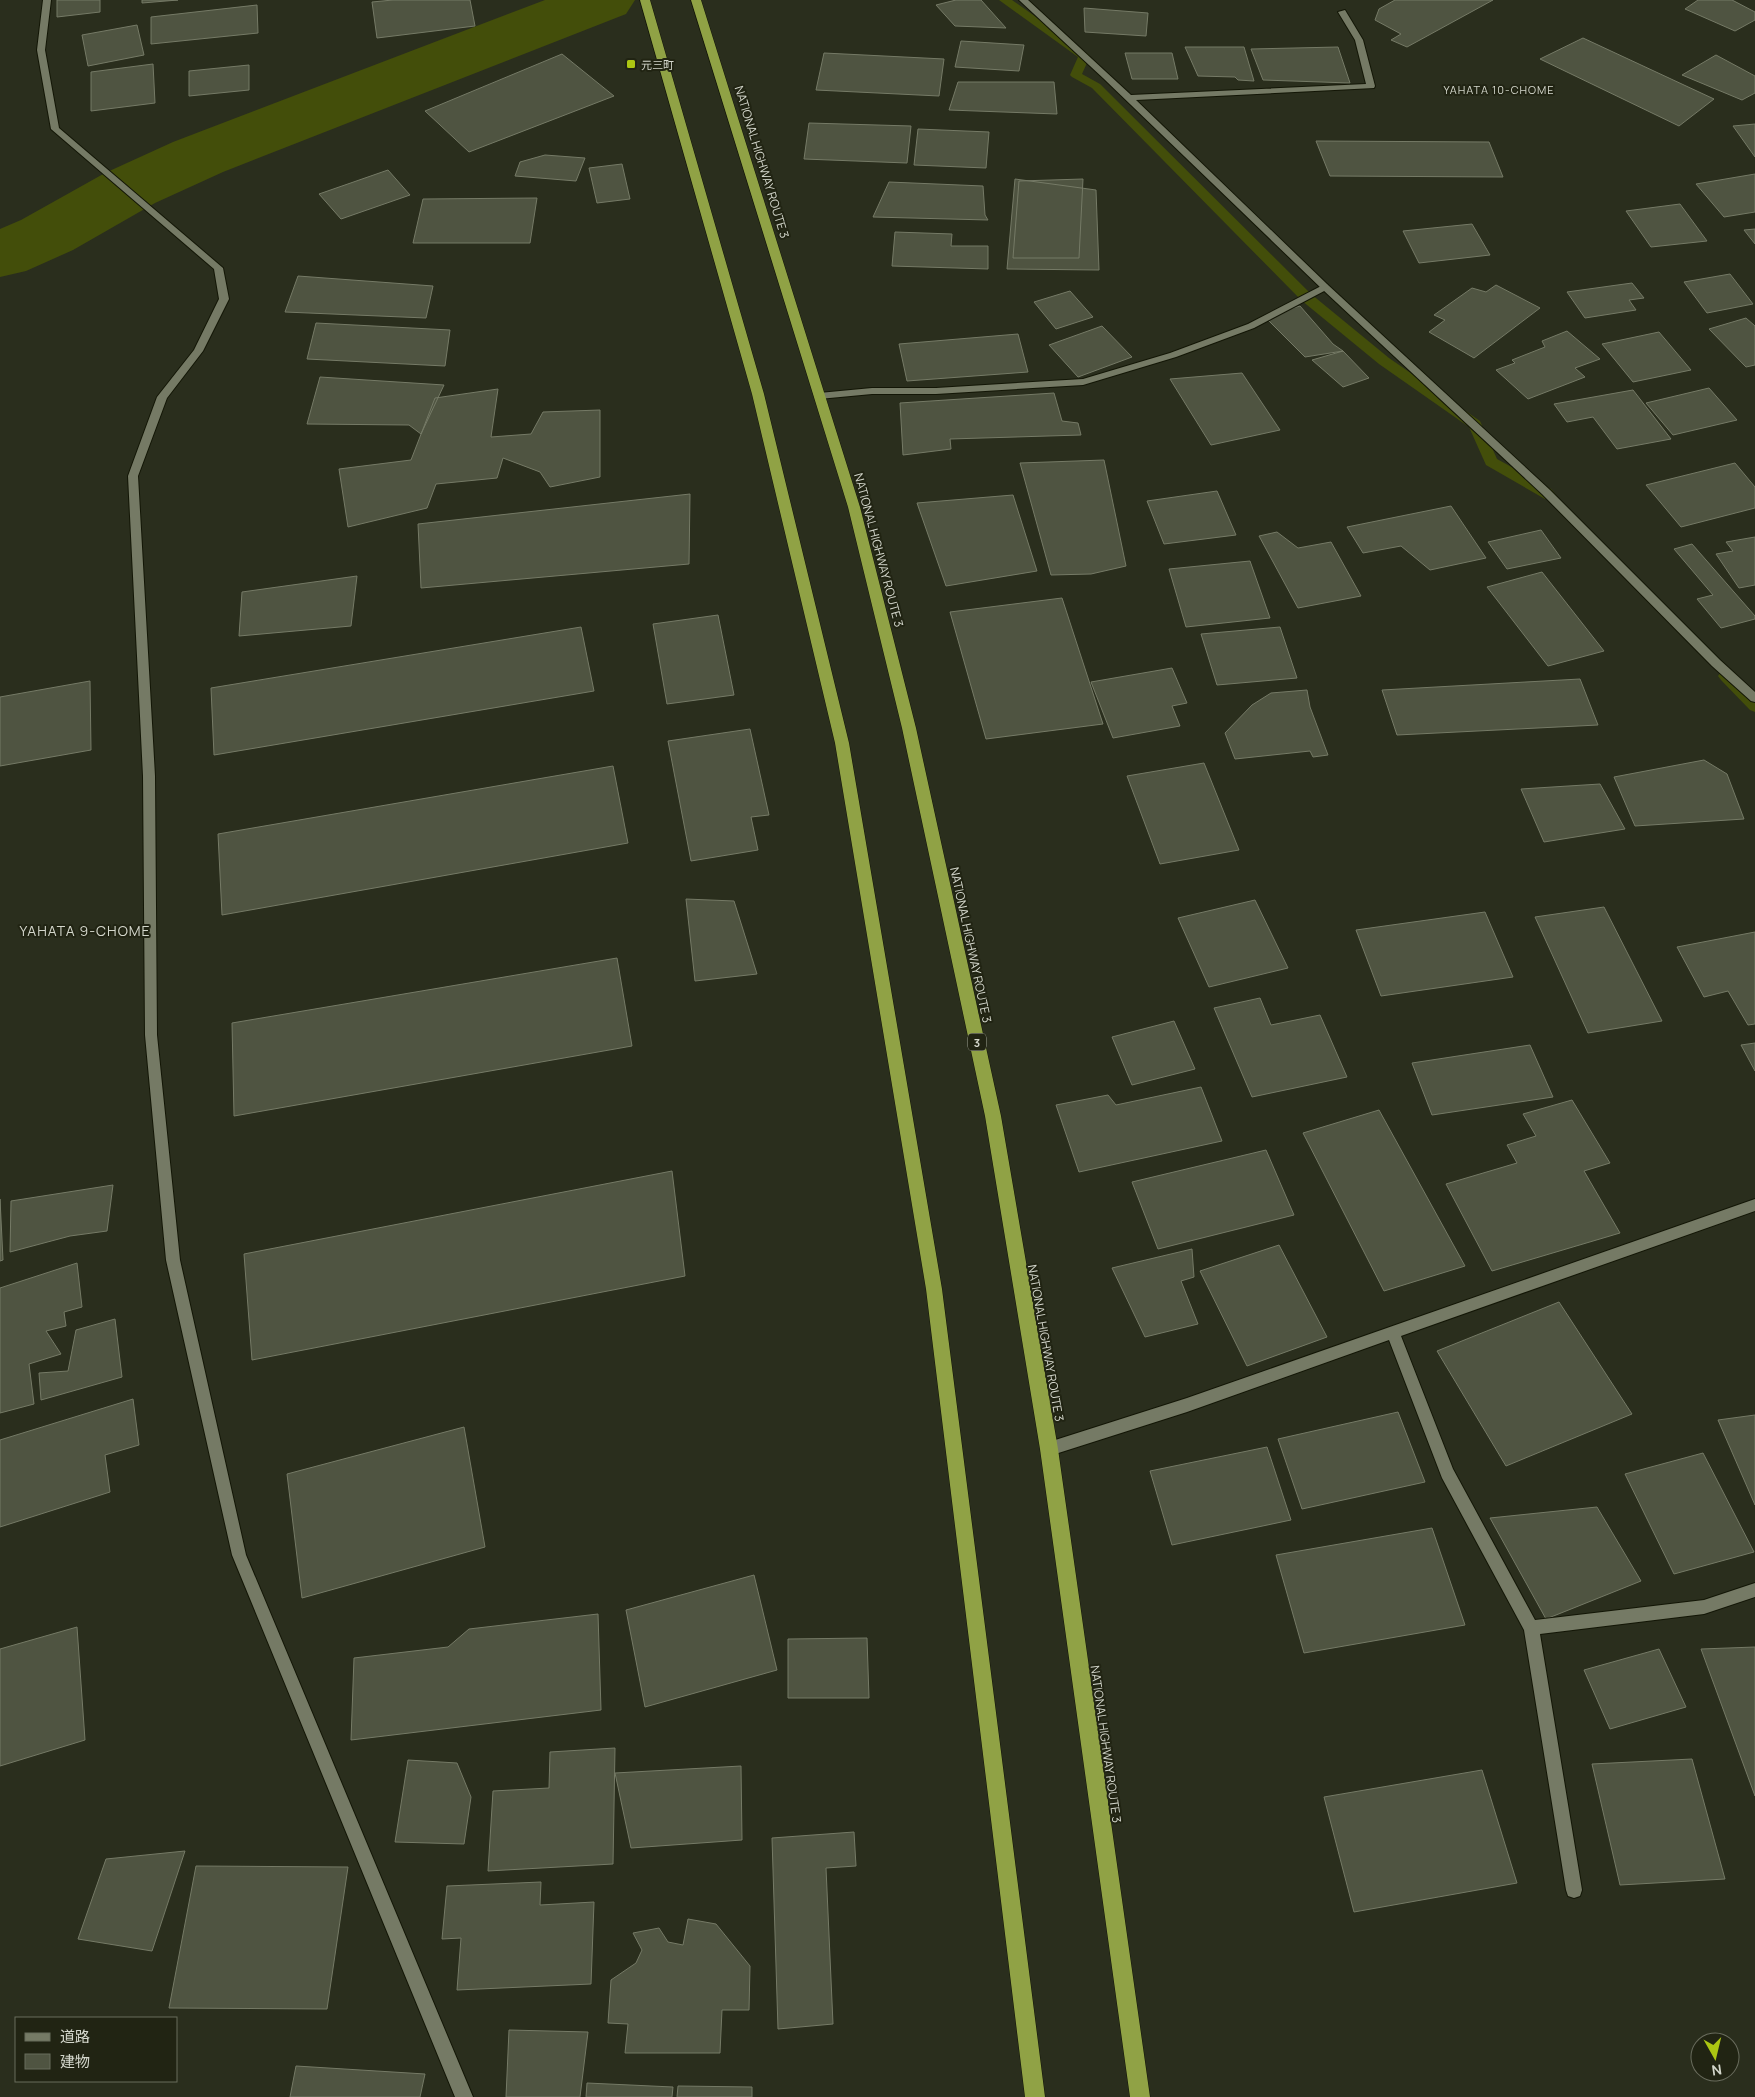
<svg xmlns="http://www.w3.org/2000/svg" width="1755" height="2097" font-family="Manrope,'Noto Sans JP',sans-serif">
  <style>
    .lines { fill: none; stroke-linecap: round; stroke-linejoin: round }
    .stream { fill: #434e0a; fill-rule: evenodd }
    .river { fill: #434e0a; fill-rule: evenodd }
    .building { fill: #4f5441; stroke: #757a66 }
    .lane-casing { stroke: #131606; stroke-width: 2 }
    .street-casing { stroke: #131606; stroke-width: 2 }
    .highway-casing { stroke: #131606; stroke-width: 1 }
    .lane { fill: #757a65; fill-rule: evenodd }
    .street { fill: #757a65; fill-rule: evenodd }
    .highway { fill: #90a245; fill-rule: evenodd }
    .poi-dot { fill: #acc612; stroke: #212413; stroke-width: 2 }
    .labels { text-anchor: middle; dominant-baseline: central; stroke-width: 4; stroke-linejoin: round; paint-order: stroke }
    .far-poi-label { font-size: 11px; fill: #d4d7cc; stroke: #212413; text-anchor: start }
    .far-neighbourhood-label { font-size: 11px; letter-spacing: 1px; fill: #d4d7cc; stroke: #212413 }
    .shield { fill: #212413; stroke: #9ea194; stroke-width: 1 }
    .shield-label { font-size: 11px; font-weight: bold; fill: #d4d7cc }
    .street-label { font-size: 12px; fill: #d4d7cc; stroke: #212413 }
    .neighbourhood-label { font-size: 14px; letter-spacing: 1px; fill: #d4d7cc; stroke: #212413 }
  </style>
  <rect width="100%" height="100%" fill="#2a2e1d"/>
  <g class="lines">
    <path class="stream" d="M999,0H1012L1088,54L1090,56L1082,74L1100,84L1311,294L1389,358L1480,421L1497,459L1551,489L1557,496L1555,499H1545L1486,465L1469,427L1379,364L1301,300L1092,88L1072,77L1070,75L1078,57Z
      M1726,670L1731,672L1755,696V712L1750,710L1721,680L1718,676L1721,672Z"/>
    <path class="river" d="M545,0H635L626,14L223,172L155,203L73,250L26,271L0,277V229L21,220L105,173L173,142Z"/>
  </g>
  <path class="building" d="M57,0H100V12L57,17Z
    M142,0H178L142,3Z
    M393,0H470L475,26L377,38L372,2Z
    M956,0H981L1006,28L955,26L936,5Z
    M1395,0H1493L1407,47L1391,40L1401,34L1375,20L1379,9Z
    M1698,0H1732L1755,12V20L1735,31L1685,9Z
    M257,5L258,33L151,44V17Z
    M1084,8L1148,13L1146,36L1085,32Z
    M137,25L144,55L88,66L82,35Z
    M1583,38L1714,99L1679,126L1540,59Z
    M961,41L1024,45L1019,71L955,67Z
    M1185,47H1244L1254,81L1238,80L1235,77L1198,76Z
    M1338,47L1350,83L1263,80L1251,49Z
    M824,53L944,59L939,96L816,90Z
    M1125,53H1172L1178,79H1132Z
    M562,54L614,96L469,152L425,111Z
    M1716,55L1755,76V93L1742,100L1682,75Z
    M153,64L155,103L91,111V72Z
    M249,65V90L189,96V71Z
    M958,82H1054L1057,114L949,110Z
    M809,123L911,126L907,163L804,159Z
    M1755,124V157L1733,126Z
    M918,129L989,132L986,168L914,165Z
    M1316,141L1489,142L1503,177L1330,176Z
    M545,155L585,158L576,181L515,176L520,162Z
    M622,164L630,199L597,203L589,168Z
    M388,170L410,195L341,219L319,194Z
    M1755,174V212L1724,217L1696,184Z
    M1015,179L1096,190L1099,270L1007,269Z
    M1083,179L1079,258H1013L1019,181Z
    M889,182L983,186L985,215L988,220L873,217Z
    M537,198L530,243H413L423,199Z
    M1680,204L1707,241L1651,247L1626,211Z
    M1472,224L1490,255L1419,263L1403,231Z
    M1755,229V244L1744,230Z
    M895,232L952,234L951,246H988V269L892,266Z
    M1730,274L1753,304L1707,313L1684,282Z
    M298,276L433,286L426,318L285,312Z
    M1632,283L1644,298L1629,300L1636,310L1585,318L1567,292Z
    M1496,285L1540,308L1474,358L1429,332L1445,320L1434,315L1472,288L1486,292Z
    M1070,291L1093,317L1056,329L1034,302Z
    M1300,306L1333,344L1343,351L1305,357L1264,316Z
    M1746,318L1755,326V365L1746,367L1709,329Z
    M316,323L450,330L445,366L307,359Z
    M1102,326L1132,357L1078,377L1049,345Z
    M1567,331L1600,359L1575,368L1585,377L1528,399L1496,370L1515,363L1512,360L1545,347L1542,341Z
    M1659,332L1691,370L1633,382L1602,344Z
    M1018,334L1028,372L907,381L899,344Z
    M1343,351L1369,378L1343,387L1312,360Z
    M1242,373L1280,430L1211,445L1170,379Z
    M320,377L444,385L421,434L409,425L307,424Z
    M1709,388L1737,420L1673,435L1646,403Z
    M498,389L491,437L531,434L543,412L600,410V477L550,487L540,472L503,458L497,478L436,484L427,508L348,527L339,469L411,460L435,398Z
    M1633,390L1671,439L1617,449L1593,417L1567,422L1554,404Z
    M1054,393L1062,421L1078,423L1081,435L950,439L951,449L903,455L900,403Z
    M1104,460L1126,566L1091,574L1051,575L1020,463Z
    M1735,463L1755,487V508L1681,527L1646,485Z
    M1217,491L1236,535L1164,544L1147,501Z
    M690,494L689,564L421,588L418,524Z
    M1013,495L1037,571L946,586L917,503Z
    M1451,506L1486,558L1430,570L1401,546L1363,553L1347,527Z
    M1541,530L1561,558L1507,569L1488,542Z
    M1277,532L1298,548L1331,542L1361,596L1298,608L1259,536Z
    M1755,537V585L1739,588L1716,554L1733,551L1726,542Z
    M1692,544L1755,616V619L1721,628L1697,599L1713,595L1674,549Z
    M1250,561L1270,618L1186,627L1169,569Z
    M1542,572L1604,651L1548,666L1487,587Z
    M357,576L351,626L239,636L242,592Z
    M1062,598L1103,724L986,739L950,612Z
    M718,615L734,695L667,704L653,624Z
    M581,627L594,691L214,755L211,688Z
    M1280,627L1297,678L1217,685L1201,634Z
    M1172,668L1187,703L1172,706L1180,726L1113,738L1091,682Z
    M1580,679L1598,725L1397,735L1382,690Z
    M90,681L91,750L0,766V697Z
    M1307,690L1310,707L1328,755L1313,757L1310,751L1235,759L1225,733L1252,705L1271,693Z
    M750,729L769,815L751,817L758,850L691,861L668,741Z
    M1704,760L1727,774L1744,819L1635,826L1614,777Z
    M1204,763L1239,850L1160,864L1127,776Z
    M613,766L628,843L222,915L218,834Z
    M1600,784L1625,829L1544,842L1521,789Z
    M686,899L734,901L757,974L695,981Z
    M1255,900L1288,968L1209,987L1178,918Z
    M1604,907L1662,1021L1588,1033L1535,917Z
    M1485,912L1513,977L1381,996L1356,930Z
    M1755,932V1024L1748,1025L1728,991L1704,997L1677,947Z
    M617,958L632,1046L234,1116L232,1023Z
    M1260,998L1271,1025L1320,1015L1347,1077L1252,1097L1214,1008Z
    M1174,1021L1195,1069L1132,1085L1112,1037Z
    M1755,1043V1071L1741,1045Z
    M1530,1045L1553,1097L1432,1115L1412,1063Z
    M1201,1087L1222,1141L1079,1172L1056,1105L1108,1095L1116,1105Z
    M1572,1100L1610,1163L1584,1171L1620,1233L1492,1271L1446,1184L1517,1163L1507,1145L1536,1136L1523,1114Z
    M1379,1110L1465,1266L1384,1291L1303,1133Z
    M1266,1150L1294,1215L1158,1249L1132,1182Z
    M672,1171L685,1276L252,1360L244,1254Z
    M113,1185L107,1231L70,1236L10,1252L11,1201Z
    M0,1199L3,1260L0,1261Z
    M1279,1245L1327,1337L1247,1366L1200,1271Z
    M1192,1249L1194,1277L1181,1281L1198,1324L1145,1337L1112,1268Z
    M77,1263L82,1307L64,1312L66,1326L46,1331L61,1354L29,1364L34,1404L0,1413V1288Z
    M1559,1302L1632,1414L1506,1466L1437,1351Z
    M115,1319L122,1377L41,1400L39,1373L68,1371L76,1330Z
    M133,1399L139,1445L105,1455L110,1492L0,1527V1440Z
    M1398,1412L1425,1482L1302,1509L1278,1439Z
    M1755,1415V1505L1718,1420Z
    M464,1427L485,1547L302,1598L287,1474Z
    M1267,1447L1291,1520L1172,1545L1150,1471Z
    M1703,1453L1754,1552L1674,1574L1625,1474Z
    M1597,1507L1641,1581L1546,1619L1490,1518Z
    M1432,1528L1465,1625L1304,1653L1276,1555Z
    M754,1575L777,1670L645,1707L626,1610Z
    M598,1614L601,1710L351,1740L354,1658L448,1647L469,1629Z
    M77,1627L85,1740L0,1766V1649Z
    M867,1638L869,1698H788V1639Z
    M1755,1647V1796L1701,1649Z
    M1659,1649L1686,1707L1610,1729L1584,1670Z
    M615,1748L613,1864L488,1871L493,1791L549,1788L550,1752Z
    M1692,1759L1725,1879L1620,1885L1592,1764Z
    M408,1760L457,1763L471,1797L464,1844L395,1842Z
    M741,1766L742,1840L631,1848L615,1773Z
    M1482,1770L1517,1883L1354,1912L1324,1797Z
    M854,1832L856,1866L826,1868L833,2024L778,2029L772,1838Z
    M185,1851L152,1951L78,1939L106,1859Z
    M196,1866L348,1867L327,2009L169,2008Z
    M541,1882L540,1905L594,1902L591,1984L457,1990L461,1938L442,1939L447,1886Z
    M688,1919L716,1924L750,1966L749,2010H722L720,2053H625L628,2024L608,2023L611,1980L636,1963L642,1950L633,1933L659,1928L668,1942L683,1945Z
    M509,2030L588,2032L580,2097H506Z
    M296,2066L425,2074L420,2097H290Z
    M587,2083L673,2087L672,2097H586Z
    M678,2086L752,2087V2097H677Z"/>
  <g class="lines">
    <defs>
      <path id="lane" d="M1325,284L1328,285V289L1254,328L1176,357L1083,385L936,394H872L819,399L814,396L819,393L872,388H936L1083,379L1170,353L1248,324Z"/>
      <path id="street" d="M43,0H51L45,50L59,128L223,268L229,299L203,351L167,398L138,476L155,776L157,1035L180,1260L246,1555L473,2097H455L232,1555L166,1260L145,1035L143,776L128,476L157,397L194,350L219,299L214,269L51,129L37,50Z
        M1019,0H1028L1131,95L1366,84L1355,40L1338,12L1345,10L1363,40L1375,86L1374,88L1136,100L1328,285L1550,490L1720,660L1755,692V702L1751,701L1712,666L1542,494L1322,289L1103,78Z
        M1755,1199V1211L1401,1336L1453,1469L1535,1620L1704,1600L1755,1583V1597L1704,1614L1540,1634L1582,1890L1580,1896L1574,1898L1568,1896L1566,1890L1524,1630L1442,1478L1389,1340L1187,1412L1049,1456L1044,1454L1042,1449L1044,1444L1049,1442L1187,1398Z"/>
      <path id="highway" d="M640,0H650L764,394L849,743L942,1289L1045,2097H1025L926,1289L835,743L752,394Z
        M691,0H701L860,507L916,728L1001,1116L1058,1449L1150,2097H1130L1040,1449L985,1116L902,728L848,507Z"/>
    </defs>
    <use href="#lane" class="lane-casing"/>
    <use href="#street" class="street-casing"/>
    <use href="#highway" class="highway-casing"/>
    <use href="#lane" class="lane"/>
    <use href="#street" class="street"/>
    <use href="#highway" class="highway"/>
  </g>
  <rect class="poi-dot" x="626" y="59" width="10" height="10" rx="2.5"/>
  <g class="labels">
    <g class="far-poi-label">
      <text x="641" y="64">元三町</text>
    </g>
    <g class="far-neighbourhood-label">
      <text x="1499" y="89">YAHATA 10-CHOME</text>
    </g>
    <rect class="shield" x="968" y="1033.5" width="18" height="17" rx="4"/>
    <g class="shield-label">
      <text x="977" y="1042">3</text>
    </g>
    <g class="street-label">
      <text transform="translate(762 162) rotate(73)">NATIONAL HIGHWAY ROUTE 3</text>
      <text transform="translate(879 550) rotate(75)">NATIONAL HIGHWAY ROUTE 3</text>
      <text transform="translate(971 945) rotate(78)">NATIONAL HIGHWAY ROUTE 3</text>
      <text transform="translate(1046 1343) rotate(80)">NATIONAL HIGHWAY ROUTE 3</text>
      <text transform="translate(1106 1744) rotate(82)">NATIONAL HIGHWAY ROUTE 3</text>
    </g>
    <g class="neighbourhood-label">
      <text x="85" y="930">YAHATA 9-CHOME</text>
    </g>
  </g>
  <rect x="15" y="2017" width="162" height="65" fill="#212413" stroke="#696c5d"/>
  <rect x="25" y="2033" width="25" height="8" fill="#757a65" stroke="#696c5d"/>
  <text x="60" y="2042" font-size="15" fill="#d4d7cc">道路</text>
  <rect x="25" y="2054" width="25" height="15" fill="#4f5441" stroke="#696c5d"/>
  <text x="60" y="2067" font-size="15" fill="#d4d7cc">建物</text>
  <g transform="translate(1715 2057) rotate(172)"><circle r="24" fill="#212413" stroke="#696c5d"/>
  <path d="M0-4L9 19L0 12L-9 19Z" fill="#acc612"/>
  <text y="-8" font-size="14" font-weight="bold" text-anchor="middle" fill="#d4d7cc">N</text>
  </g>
</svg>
